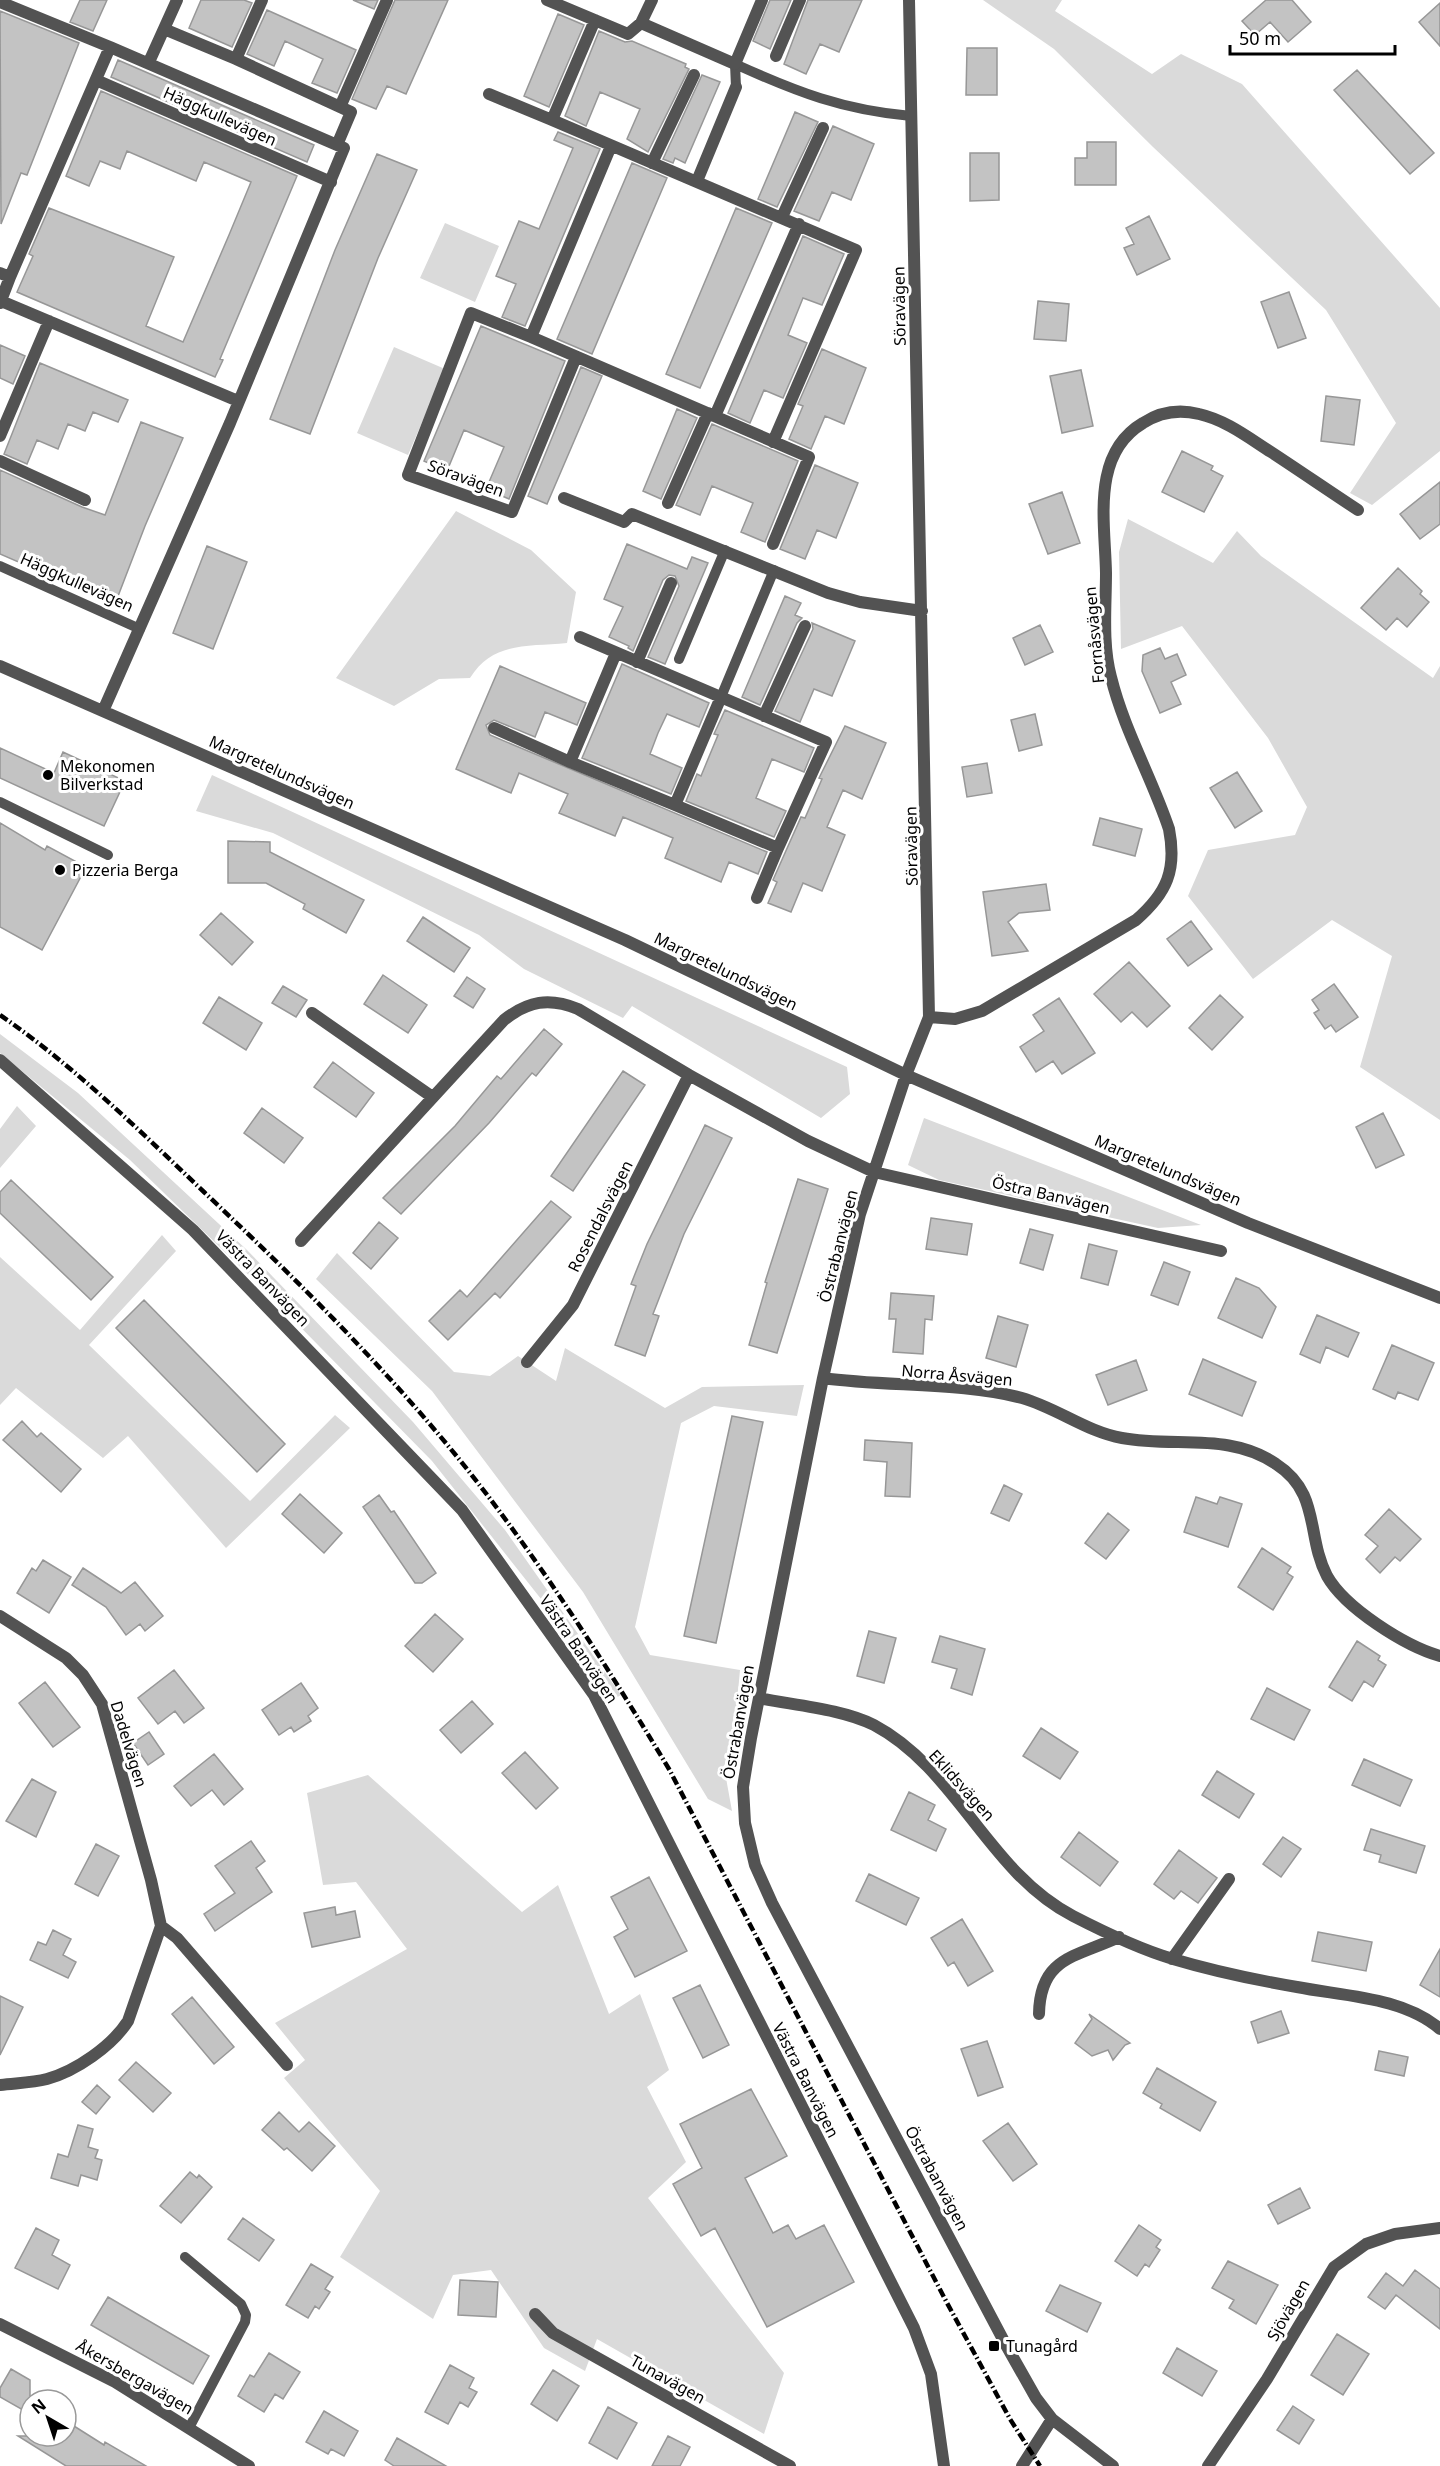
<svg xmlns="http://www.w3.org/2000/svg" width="1440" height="2466" font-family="'Noto Sans',sans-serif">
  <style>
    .green { fill: #dadada }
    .building { fill: #c3c3c3; stroke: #979797; stroke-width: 1.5 }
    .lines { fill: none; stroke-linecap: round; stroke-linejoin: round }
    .lane { stroke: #535353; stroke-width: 10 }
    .street { stroke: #535353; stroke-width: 12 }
    .rail { stroke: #000; stroke-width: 4.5; stroke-dasharray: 9 3 1.5 3; stroke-linecap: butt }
    .poi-dot { fill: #000; stroke: #fff; stroke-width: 2 }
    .labels { text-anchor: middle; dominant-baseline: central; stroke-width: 6; stroke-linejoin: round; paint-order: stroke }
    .street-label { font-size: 16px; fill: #000; stroke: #fff }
    .poi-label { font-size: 16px; fill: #000; stroke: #fff; text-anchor: start }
  </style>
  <rect width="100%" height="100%" fill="#fff"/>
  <path class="green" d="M983,0H1062L1055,11L1152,74L1181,54L1242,84L1440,308V451L1372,505L1350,493L1396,423L1326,310L1153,147L1054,49Z
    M445,223L499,246L475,302L420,278Z
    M394,347L445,369L408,455L357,433Z
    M456,511L531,550L576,592L567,643C528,647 493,641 470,678L439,679L394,706L336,678Z
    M1128,519L1213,563L1237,531L1261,556L1433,678L1440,666V1120L1360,1067L1392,956L1332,920L1253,979L1188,896L1208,850L1295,835L1307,807L1268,738L1182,626L1121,649L1119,552Z
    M212,775L847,1067L850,1094L821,1118L632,1006L623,1018L524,969L479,935L273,833L196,811Z
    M0,1034L78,1093L247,1250L413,1422L505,1530L621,1695L614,1699L545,1604L432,1461L262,1288L130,1160L0,1053Z
    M17,1106L36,1126L0,1168V1129Z
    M924,1118L1201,1225L1158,1228L939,1180L908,1165Z
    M162,1235L176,1251L89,1345L250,1501L335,1415L350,1428L226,1548L128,1436L103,1458L16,1388L0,1405V1257L80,1330Z
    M337,1253L454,1372L490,1376L518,1356L556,1381L565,1348L665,1408L702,1387L804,1385L797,1416L714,1406L681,1423L635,1627L650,1655L740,1670L735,1724L724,1767L732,1811L708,1799L583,1592L432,1391L316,1279Z
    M368,1775L522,1912L558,1885L609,2014L640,1994L669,2070L647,2087L686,2162L648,2198L784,2373L764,2434L597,2339L585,2371L544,2348L491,2270L453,2275L433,2319L340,2257L380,2191L284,2078L305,2060L275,2023L407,1949L356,1882L323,1885L307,1793Z"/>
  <path class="building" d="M80,0H107L93,31L70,22Z
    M201,0H244L252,3L232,47L189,28Z
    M353,0H378L374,9Z
    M395,0H448L406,94L387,86L376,109L352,99Z
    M770,0H791L770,49L753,41Z
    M808,0H862L839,52L820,44L806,74L784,64Z
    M1266,0H1292L1311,22L1288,42L1270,22L1255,35L1242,21Z
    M1440,3V46L1419,22Z
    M267,10L356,50L337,93L312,83L323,59L285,41L274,66L247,54Z
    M0,11L79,43L27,175L21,173L1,224Z
    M558,14L584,25L549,107L524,96Z
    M599,31L625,42L632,41L686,64L685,67L689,69L648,152L627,139L640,109L619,100L600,92L586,126L565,116Z
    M967,48H997V95H966Z
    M118,60L314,145L307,162L111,77Z
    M1357,70L1434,153L1410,174L1334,90Z
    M702,75L720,82L685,163L675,158L673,163L663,159Z
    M101,91L297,176L220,359L223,360L215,377L17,292L33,256L29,254L49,208L174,257L146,326L183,342L229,235L251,182L204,162L196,181L127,151L120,169L100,161L89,186L66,176Z
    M795,112L818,122L777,207L758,199Z
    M833,126L874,144L851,200L832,192L819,221L794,211Z
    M558,132L600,149L525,326L502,317L516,284L496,276L519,221L539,229L560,179L573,148L554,140Z
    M1087,142H1116V185H1075V158H1087Z
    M970,153H999V200L970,201Z
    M377,154L417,170L378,258L310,434L270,419L335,250Z
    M632,163L667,178L592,354L557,339Z
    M736,208L772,223L700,388L666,374Z
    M1149,216L1170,259L1137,275L1124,248L1134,244L1126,228Z
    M803,236L844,254L822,305L803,298L788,335L807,343L783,398L764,390L750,423L728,413Z
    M1289,292L1306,338L1278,348L1261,302Z
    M1038,301L1069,304L1066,341L1034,339Z
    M481,326L565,361L509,499L486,489L504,447L464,430L447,471L424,461Z
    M0,345L25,356L13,384L0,378Z
    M822,349L866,368L844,424L825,416L811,449L789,439L803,406L798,404Z
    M40,363L128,400L118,422L93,412L85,431L68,424L58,449L37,440L27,464L4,454Z
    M581,367L602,376L547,504L528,496Z
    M1081,370L1093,426L1062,433L1050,376Z
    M1326,396L1360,400L1354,445L1321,441Z
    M677,409L697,418L661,499L643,491Z
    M141,422L183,438L145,526L115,604L0,554V470L82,507L105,515Z
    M712,424L798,461L765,542L741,532L753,503L712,486L700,515L676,505Z
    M1182,451L1213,466L1211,470L1223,476L1204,512L1162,492Z
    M815,465L858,483L836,538L817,530L805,559L780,549Z
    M1440,482V524L1420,539L1400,514Z
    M1062,492L1080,543L1048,554L1029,504Z
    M627,544L687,569L692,557L708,563L665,664L648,657L679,586L675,576L669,575L663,580L633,651L628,648L629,646L609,637L623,607L604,599Z
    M207,546L247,562L213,649L173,633Z
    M1398,568L1422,591L1420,594L1429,602L1407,627L1397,618L1386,630L1361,608Z
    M785,596L801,603L795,615L802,618L797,623L760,705L742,697Z
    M812,623L855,641L832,696L814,689L800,722L775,711L813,629Z
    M1040,625L1053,652L1025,665L1013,638Z
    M1160,648L1165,659L1177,654L1186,675L1171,682L1181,704L1160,713L1142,671L1143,655Z
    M622,664L709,703L699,727L667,714L658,733L650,754L682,768L671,794L582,758Z
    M500,666L586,703L577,725L545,712L535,737L494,720L486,725L490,735L767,852L758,874L729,862L721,882L665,858L673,838L623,817L615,836L559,813L568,794L519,773L511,793L456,769Z
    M725,710L814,748L804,772L772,759L756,798L786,811L774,837L686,801L697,774L701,776L718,735L714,734Z
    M1035,714L1042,745L1019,751L1011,720Z
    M845,726L886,743L862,799L843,790L827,827L845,835L822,891L803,883L791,912L768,903L777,882L773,880L801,817L805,818L822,779L819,778Z
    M0,748L54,773L63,752L125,781L104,826L0,778Z
    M987,763L992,793L967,797L962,767Z
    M1237,772L1262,811L1235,828L1210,788Z
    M1100,818L1142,829L1135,856L1093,845Z
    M0,823L45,850L47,846L86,867L42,950L0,927Z
    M228,841L270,842V852L364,900L346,933L303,909L305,904L266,883H228Z
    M1046,884L1050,910L1019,913L1008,922L1028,951L992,956L983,892Z
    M221,913L253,942L232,965L200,935Z
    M423,917L470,948L454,972L407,941Z
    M1191,921L1212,949L1188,966L1167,939Z
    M1129,962L1170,1006L1147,1027L1132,1012L1121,1022L1094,994Z
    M383,975L427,1005L408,1033L364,1004Z
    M467,977L485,989L473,1008L454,996Z
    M1334,984L1358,1017L1336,1032L1331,1025L1325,1029L1314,1013L1319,1010L1312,1000Z
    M283,986L307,1000L296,1017L272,1003Z
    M1220,995L1243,1017L1212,1050L1189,1028Z
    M219,997L262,1023L246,1050L203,1023Z
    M1059,998L1095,1053L1062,1074L1053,1061L1036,1072L1020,1047L1044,1031L1033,1015Z
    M544,1029L562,1044L536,1076L532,1073L489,1123L401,1214L383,1198L455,1126L497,1076L501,1079Z
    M333,1062L374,1093L356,1117L314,1087Z
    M623,1071L645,1085L573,1191L551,1176Z
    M262,1108L303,1138L284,1163L244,1133Z
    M1383,1113L1404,1155L1376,1168L1356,1127Z
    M705,1125L732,1138L684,1234L653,1314L659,1316L645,1356L615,1345L636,1286L631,1284L647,1244Z
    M798,1179L828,1189L777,1353L749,1345L767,1283L765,1282Z
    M11,1180L113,1277L91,1300L0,1213V1192Z
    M551,1201L571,1217L500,1298L495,1293L448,1340L429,1321L460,1290L467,1297Z
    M931,1218L972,1224L967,1255L926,1249Z
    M379,1222L398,1238L371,1269L353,1253Z
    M1030,1229L1053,1235L1043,1270L1020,1263Z
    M1089,1244L1117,1251L1108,1285L1081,1278Z
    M1164,1262L1190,1272L1178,1305L1151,1295Z
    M1236,1278L1259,1288L1276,1307L1262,1338L1218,1318Z
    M891,1293L934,1296L932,1320L925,1319L923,1354L893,1352L896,1319H889Z
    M144,1300L285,1444L257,1472L116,1328Z
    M1317,1315L1359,1333L1348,1357L1326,1347L1320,1363L1300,1354Z
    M998,1316L1028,1325L1016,1367L986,1358Z
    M1392,1345L1434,1363L1418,1400L1398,1392L1395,1399L1373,1389Z
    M1203,1359L1256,1382L1242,1416L1189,1394Z
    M1136,1360L1147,1390L1108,1405L1096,1375Z
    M732,1416L763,1422L716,1643L684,1636Z
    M22,1421L37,1437L41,1433L81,1469L61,1492L3,1440Z
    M865,1440L912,1443L910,1497L885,1496L887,1462L864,1460Z
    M1004,1485L1022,1494L1009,1521L991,1513Z
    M300,1494L342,1533L324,1553L282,1514Z
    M379,1495L391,1512L394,1511L436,1573L422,1583H415L363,1507Z
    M1196,1497L1217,1504L1220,1497L1242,1504L1228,1547L1184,1532Z
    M1389,1509L1421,1539L1400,1561L1395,1557L1380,1573L1366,1559L1378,1546L1365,1535Z
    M1108,1513L1129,1530L1106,1559L1085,1543Z
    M1262,1548L1291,1567L1287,1573L1293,1577L1273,1610L1238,1587Z
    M43,1560L71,1577L49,1613L17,1593L32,1568L36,1571Z
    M83,1568L121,1593L135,1582L163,1616L145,1631L140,1624L126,1635L106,1607L72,1585Z
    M435,1614L463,1639L433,1672L405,1646Z
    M869,1631L896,1638L884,1683L857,1676Z
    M940,1636L985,1649L972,1695L951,1688L957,1669L932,1662Z
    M1357,1641L1380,1656L1378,1660L1386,1665L1373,1687L1364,1681L1352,1701L1329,1687Z
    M174,1670L204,1708L184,1723L175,1711L158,1724L138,1698Z
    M45,1682L80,1727L53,1747L19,1703Z
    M301,1683L318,1708L308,1716L311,1721L294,1732L291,1727L279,1735L262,1710Z
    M1267,1688L1310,1710L1294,1740L1251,1719Z
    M472,1701L493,1724L461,1753L440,1730Z
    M1041,1728L1078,1752L1060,1779L1023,1756Z
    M149,1732L164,1754L148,1765L133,1743Z
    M525,1752L558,1788L536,1809L502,1773Z
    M214,1754L243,1789L224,1805L212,1790L191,1806L174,1786Z
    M1364,1759L1412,1780L1400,1806L1352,1785Z
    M1217,1771L1254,1794L1239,1818L1202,1795Z
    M32,1779L56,1792L36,1837L6,1821Z
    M909,1792L935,1805L928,1820L946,1829L936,1851L891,1830Z
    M1371,1829L1425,1846L1416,1873L1379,1862L1381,1855L1364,1850Z
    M1079,1832L1118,1862L1100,1886L1061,1857Z
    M1283,1837L1301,1849L1281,1877L1263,1864Z
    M251,1841L265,1861L256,1868L272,1892L215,1931L204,1914L235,1893L215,1866Z
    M96,1844L119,1856L98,1896L75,1884Z
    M1179,1850L1217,1878L1198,1903L1181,1891L1174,1899L1154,1884Z
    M869,1874L919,1898L906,1925L856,1901Z
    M649,1877L687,1951L635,1977L614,1937L628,1929L611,1897Z
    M335,1907L336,1915L355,1911L360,1937L312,1947L304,1913Z
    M962,1919L993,1971L968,1986L954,1962L948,1966L931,1938Z
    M53,1930L71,1939L63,1955L76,1962L68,1978L30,1960L38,1942L46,1945Z
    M1318,1932L1372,1942L1366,1971L1312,1961Z
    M1440,1949V1997L1420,1985Z
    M700,1985L729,2045L703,2058L673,1998Z
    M0,1996L23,2007L0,2055Z
    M192,1997L234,2047L214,2064L172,2014Z
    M1281,2011L1289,2033L1258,2043L1251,2022Z
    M1089,2014L1130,2043L1125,2045L1113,2060L1108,2050L1092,2056L1075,2043L1092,2019Z
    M987,2041L1003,2087L978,2096L961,2049Z
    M1379,2051L1408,2057L1404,2076L1375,2070Z
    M136,2062L171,2093L153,2112L119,2080Z
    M1157,2068L1216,2102L1200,2131L1160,2108L1162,2104L1143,2093Z
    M97,2085L110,2097L96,2114L82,2102Z
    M751,2089L787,2156L745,2178L773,2233L788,2225L796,2239L824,2225L854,2282L767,2327L715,2228L701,2236L673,2184L702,2168L680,2124Z
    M279,2112L299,2132L309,2122L335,2146L312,2171L287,2148L284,2150L262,2130Z
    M1008,2123L1037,2164L1013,2181L983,2141Z
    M78,2125L93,2129L88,2147L98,2150L95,2158L102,2160L97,2180L81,2175L78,2186L51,2178L58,2154L68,2157Z
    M190,2172L197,2178L199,2175L212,2187L181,2223L160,2206Z
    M1300,2188L1310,2208L1278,2224L1268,2205Z
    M243,2218L274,2240L259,2261L228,2239Z
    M1139,2225L1161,2240L1156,2247L1160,2250L1149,2267L1145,2264L1137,2276L1115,2261Z
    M36,2228L59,2240L52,2255L70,2265L58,2289L15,2268Z
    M1228,2261L1278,2285L1256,2324L1229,2308L1234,2300L1212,2288Z
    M311,2264L333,2277L325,2289L330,2292L319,2309L315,2306L308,2318L286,2305Z
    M1415,2270L1440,2289V2329L1396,2295L1385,2309L1368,2297L1386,2273L1403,2286Z
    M460,2280L498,2282L496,2317L458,2315Z
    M1060,2285L1101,2303L1087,2332L1046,2311Z
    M108,2297L209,2356L193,2384L91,2325Z
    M1337,2334L1369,2354L1343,2395L1311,2375Z
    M1177,2348L1217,2371L1202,2396L1163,2373Z
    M269,2353L300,2372L283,2399L275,2394L264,2412L238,2396L250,2375L254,2377Z
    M450,2365L474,2378L469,2388L477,2392L468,2407L460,2402L448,2424L425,2412Z
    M11,2369L30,2380V2414L0,2397V2388Z
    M553,2370L579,2386L557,2421L531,2404Z
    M1293,2406L1314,2420L1299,2444L1277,2430Z
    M608,2407L637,2423L617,2459L589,2443Z
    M324,2411L358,2431L344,2456L331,2449L328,2454L306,2442Z
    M66,2421L104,2445L105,2442L146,2466H66L18,2436H66Z
    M668,2436L690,2447L680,2466H652Z
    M397,2438L446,2466H394L385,2460Z"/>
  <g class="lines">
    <path class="lane" d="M736,87L735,64C797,92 843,110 911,116
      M0,566L140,629
      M679,659L725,550
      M721,697L774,570
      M0,802L108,855
      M185,2257L241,2304L246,2315L245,2322L189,2428"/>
    <path class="street" d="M547,0L628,34L641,23L735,64L762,0
      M909,0L929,1017L906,1075L860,1214L823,1378L751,1738L743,1787L745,1823L755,1865L772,1903L1006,2345L1036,2398L1052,2419L1113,2466
      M0,2L110,47
      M641,23L652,0
      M164,29L236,59L351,112L337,145
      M776,56L800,0
      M236,59L262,0
      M149,62L177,0
      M96,80L331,182
      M489,94L552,120L595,20
      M340,107L387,0
      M552,120L856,250L773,442
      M652,163L694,75
      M697,181L736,87
      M782,217L823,128
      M0,273L10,277L0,303
      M10,277L110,47L344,148L230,423L103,711
      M1,301L238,401
      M531,337L809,457L773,544
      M576,357L512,512L408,475L471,313L531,337L611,146
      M715,416L799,224
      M0,436L49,321
      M0,461L85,500
      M564,498L624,522L632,514L828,593L860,602L922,611
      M668,503L708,413
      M580,637L826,742L778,848
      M637,662L671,583
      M0,666L625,940L906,1075L1248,1223L1440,1298
      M764,716L805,626
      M494,728L570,762L616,653
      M570,762L675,805L721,697
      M675,805L778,848L757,898
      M312,1013L431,1096
      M929,1017L955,1019L982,1011L1136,920C1167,893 1177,870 1169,829C1152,778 1124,730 1111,677C1102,644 1106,606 1106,573C1105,521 1091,454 1143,423C1160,412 1179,409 1199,414C1226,420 1249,438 1271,452C1300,471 1329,491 1358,510
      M0,1060L193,1230L462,1510L594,1695L914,2328L931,2374L944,2466
      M301,1241L504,1020C528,1001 549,997 578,1009L689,1075L808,1141L874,1172L1221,1251
      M527,1362L573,1305L689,1075
      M823,1378C887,1387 961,1382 1022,1398C1057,1408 1087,1432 1122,1438C1175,1448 1230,1432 1276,1464C1321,1493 1306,1536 1327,1576C1345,1608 1405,1646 1440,1656
      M0,1616L66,1658L83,1675L102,1704L151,1880L161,1926
      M759,1698C793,1705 843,1709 874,1725C957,1769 989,1873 1073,1916C1104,1932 1139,1949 1173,1959C1213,1971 1256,1980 1297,1987C1343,1996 1403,1997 1440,2029
      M1172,1959L1229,1879
      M1039,2014C1040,1957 1076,1957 1119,1937
      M0,2085C15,2083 32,2083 47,2079C76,2071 112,2046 128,2021L161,1926L177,1938L287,2065
      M535,2314L553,2333L790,2466
      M0,2324L115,2382L249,2466
      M1022,2466L1052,2419
      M1208,2466L1267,2379L1334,2267L1366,2244L1395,2234L1440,2228"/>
    <path class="rail" d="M0,1015C74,1066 139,1130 204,1192C297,1280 387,1369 467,1469C542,1564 607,1666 669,1769L946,2301L1010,2419L1040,2466"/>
  </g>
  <g class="poi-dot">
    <circle cx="48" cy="775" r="6"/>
    <circle cx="60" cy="870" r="6"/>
    <rect x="988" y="2340" width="12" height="12" rx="3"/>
  </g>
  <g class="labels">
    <g class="street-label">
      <text transform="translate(220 116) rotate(24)">Häggkullevägen</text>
      <text transform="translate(899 306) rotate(-91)">Söravägen</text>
      <text transform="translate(466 478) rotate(20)">Söravägen</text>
      <text transform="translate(77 582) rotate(24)">Häggkullevägen</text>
      <text transform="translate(1094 635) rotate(-95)">Fornåsvägen</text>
      <text transform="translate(282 772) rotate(24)">Margretelundsvägen</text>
      <text transform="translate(911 846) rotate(-91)">Söravägen</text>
      <text transform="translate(726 971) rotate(26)">Margretelundsvägen</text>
      <text transform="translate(1168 1170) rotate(23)">Margretelundsvägen</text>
      <text transform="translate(1051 1195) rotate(13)">Östra Banvägen</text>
      <text transform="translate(600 1216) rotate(-63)">Rosendalsvägen</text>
      <text transform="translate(838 1246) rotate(-76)">Östrabanvägen</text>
      <text transform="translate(263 1278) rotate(46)">Västra Banvägen</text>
      <text transform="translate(957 1375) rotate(5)">Norra Åsvägen</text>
      <text transform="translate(579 1649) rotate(56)">Västra Banvägen</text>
      <text transform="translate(738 1722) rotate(-80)">Östrabanvägen</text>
      <text transform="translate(129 1744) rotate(73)">Dadelvägen</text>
      <text transform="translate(962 1785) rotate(48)">Eklidsvägen</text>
      <text transform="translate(806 2080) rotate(63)">Västra Banvägen</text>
      <text transform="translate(937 2178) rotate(62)">Östrabanvägen</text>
      <text transform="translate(1288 2310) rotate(-60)">Sjövägen</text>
      <text transform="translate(135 2377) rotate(30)">Åkersbergavägen</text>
      <text transform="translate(668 2379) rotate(29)">Tunavägen</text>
    </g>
    <g class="poi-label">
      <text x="60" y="766">Mekonomen<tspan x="60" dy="18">Bilverkstad</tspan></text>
      <text x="72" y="870">Pizzeria Berga</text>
      <text x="1006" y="2346">Tunagård</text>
    </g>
  </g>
  <g transform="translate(48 2418) rotate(321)"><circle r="28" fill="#ffffff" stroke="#999999" stroke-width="1.5"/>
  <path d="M0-4.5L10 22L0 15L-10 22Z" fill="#000000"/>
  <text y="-9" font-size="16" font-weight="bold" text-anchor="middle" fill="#000000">N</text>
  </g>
  <path d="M1230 45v9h165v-9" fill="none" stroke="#000000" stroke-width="3"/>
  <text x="1239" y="45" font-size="18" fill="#000000" stroke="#ffffff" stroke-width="4.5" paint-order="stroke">50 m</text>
</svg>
